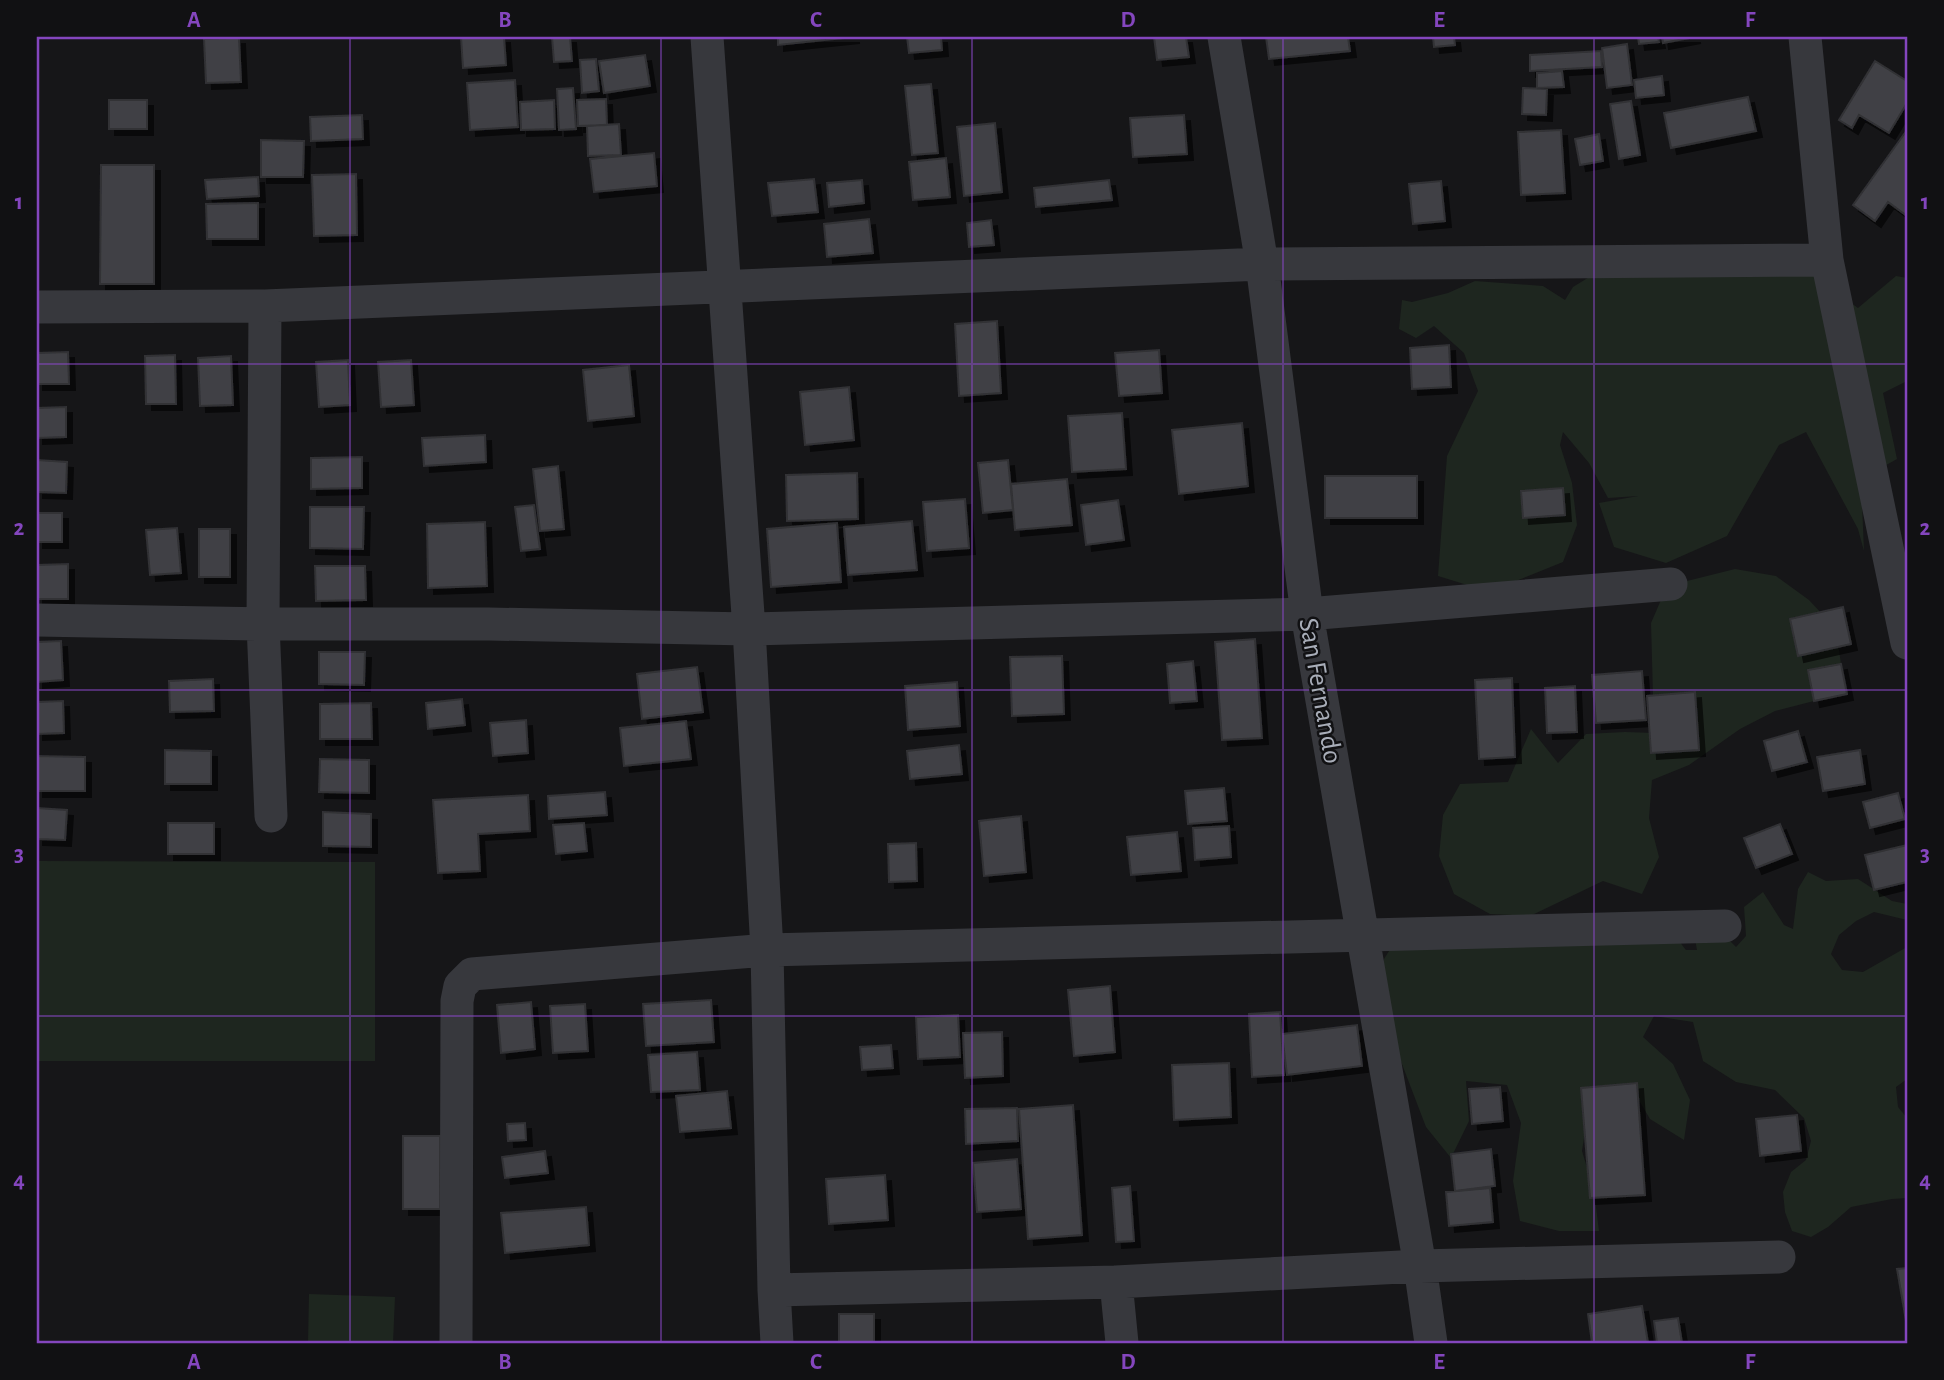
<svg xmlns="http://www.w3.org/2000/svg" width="1944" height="1380" font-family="'Alegreya Sans',sans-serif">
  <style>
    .green { fill: #1e261f }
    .building { fill: #404145; stroke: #303034; stroke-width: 2; filter: url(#shadow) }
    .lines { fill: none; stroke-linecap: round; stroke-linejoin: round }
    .street { stroke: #37383d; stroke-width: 33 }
    .grid { fill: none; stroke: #8446be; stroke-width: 2; stroke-opacity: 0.55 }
    .labels { text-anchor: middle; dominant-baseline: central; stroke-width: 5; stroke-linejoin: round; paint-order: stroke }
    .street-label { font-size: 28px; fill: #a8adb8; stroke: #111113 }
    .neatline { fill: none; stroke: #8446be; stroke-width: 2.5 }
    .grid-label { font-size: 23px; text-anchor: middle; font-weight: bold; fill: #8446be }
  </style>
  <defs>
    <filter id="shadow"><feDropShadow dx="6" dy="6" stdDeviation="0" flood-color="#0009"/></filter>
  </defs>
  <rect width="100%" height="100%" fill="#161618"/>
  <path class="green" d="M1802,267L1858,308L1896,276L1907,278V381L1883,393L1897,459L1861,479L1864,551L1858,529L1806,432L1779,445L1727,536L1666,563L1614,547L1599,503L1638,496L1608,498L1589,463L1563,432L1560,445L1572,483L1577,525L1563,562L1516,581L1477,588L1438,576L1447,456L1478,391L1464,353L1434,326L1416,338L1399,329L1402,300L1412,302L1448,293L1475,281L1543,286L1565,300L1573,287L1599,271Z
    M1735,569L1776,576L1809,600L1836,629L1842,671L1814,701L1775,711L1740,729L1689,765L1652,780L1649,818L1659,857L1642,894L1603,881L1530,916L1490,914L1454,894L1439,856L1443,815L1460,784L1508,782L1531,729L1558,763L1586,734L1625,732L1654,733L1651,623L1667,586Z
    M37,861L375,862V1061H37Z
    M1808,872L1826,881L1858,879L1892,901L1907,904V920L1874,912L1856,921L1839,935L1831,954L1842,970L1863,972L1907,947V1079L1896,1087L1898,1107L1907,1118V1198L1892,1199L1851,1207L1828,1227L1811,1237L1792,1231L1785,1212L1783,1192L1791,1172L1806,1160L1811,1141L1804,1118L1775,1090L1736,1082L1703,1061L1693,1022L1654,1016L1643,1037L1673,1064L1690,1100L1684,1140L1650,1119L1630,1085L1591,1093L1582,1151L1594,1191L1599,1231H1559L1520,1221L1513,1181L1521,1123L1507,1085L1466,1081L1469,1121L1451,1158L1426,1127L1397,1051L1384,992V959L1391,948L1664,913L1682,945L1686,950H1697L1695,939L1724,935L1736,947L1746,936L1744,907L1763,892L1784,925L1793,929L1798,889Z
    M309,1294L395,1297L393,1343H308Z"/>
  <path class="building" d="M461,37H504L506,65L463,68Z
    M552,37H570L572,61L554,62Z
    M778,37H854L778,45Z
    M907,37H941L942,50L909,53Z
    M1154,37H1186L1189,57L1157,60Z
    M1266,37H1348L1350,51L1269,59Z
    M1433,37H1454L1455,45L1434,47Z
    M1638,37H1658L1659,42L1639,44Z
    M1662,37H1695L1663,43Z
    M239,38L241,82L206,83L204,39Z
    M1627,44L1632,85L1607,88L1602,48Z
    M1601,51L1602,67L1530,71V55Z
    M645,55L650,86L604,93L599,61Z
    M596,59L599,91L582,93L580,60Z
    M1875,61L1907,81V103L1889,133L1859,115L1852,128L1839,120Z
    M1562,71L1564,87L1537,88V73Z
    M1662,76L1664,95L1636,98L1634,80Z
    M515,80L518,127L470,130L467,83Z
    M931,84L938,153L912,155L905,86Z
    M573,88L576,129L559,130L557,89Z
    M1523,88L1547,89L1546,115L1522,114Z
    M1748,97L1756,131L1671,148L1664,113Z
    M606,99L607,125L578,126L577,100Z
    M109,100H147V129H109Z
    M554,100L555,129L521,130L520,102Z
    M1631,101L1640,155L1619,159L1610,104Z
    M362,115L363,139L311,141L310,117Z
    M1184,115L1187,154L1133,157L1130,118Z
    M995,123L1002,192L964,196L957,127Z
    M619,124L621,155L588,156L587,126Z
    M1561,130L1565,193L1521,195L1518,132Z
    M1907,130V216L1888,202L1875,221L1853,205Z
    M1599,134L1603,161L1580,165L1575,139Z
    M261,140L304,141L303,177H261Z
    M654,153L657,186L594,192L590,159Z
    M946,158L950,197L913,200L909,162Z
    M101,165H154V284H100Z
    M356,174L357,235L314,236L312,175Z
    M258,177L259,196L207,199L205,180Z
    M814,179L818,212L772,216L768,183Z
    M862,180L864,203L829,207L827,183Z
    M1109,180L1112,200L1036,207L1034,188Z
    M1441,181L1445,221L1413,224L1409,184Z
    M258,203V239H207L206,204Z
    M869,219L873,253L827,257L824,224Z
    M991,220L994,245L969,247L967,223Z
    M997,321L1001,393L959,396L955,324Z
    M1449,345L1451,387L1412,389L1410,348Z
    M1159,350L1162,393L1119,396L1115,353Z
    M68,352L69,384H37V353Z
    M175,355L176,404H146L145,356Z
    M231,356L233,405L200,406L198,358Z
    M348,360L350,405L319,407L316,362Z
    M411,360L414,405L381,407L378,362Z
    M629,365L634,416L588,421L583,370Z
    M849,387L854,440L805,445L800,392Z
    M66,407V437L37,438V408Z
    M1122,413L1126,469L1072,472L1068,416Z
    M1242,423L1248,486L1179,494L1172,430Z
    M485,435L486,462L424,466L422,438Z
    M362,457V488L311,489V458Z
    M37,460L67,462L66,493L37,492Z
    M1008,460L1013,510L983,513L978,463Z
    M558,466L564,529L540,531L533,469Z
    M857,473L858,519L787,521L786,475Z
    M1325,476H1417V518H1325Z
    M1067,479L1072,525L1015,530L1011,484Z
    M1563,488L1565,515L1523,518L1521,491Z
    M965,499L969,548L927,551L923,502Z
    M1118,500L1124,540L1086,545L1081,505Z
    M534,505L540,549L521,551L515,507Z
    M310,507H364L363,549L310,548Z
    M37,513H62V542H37Z
    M912,521L917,570L848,575L844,527Z
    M485,522L487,586L428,588L427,524Z
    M837,523L841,582L771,587L767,529Z
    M177,528L181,573L150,575L146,530Z
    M199,529H230V577H199Z
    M68,564V599H37V565Z
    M315,566H365L366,600L316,601Z
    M1843,607L1851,644L1798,656L1790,619Z
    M1255,639L1262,738L1222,740L1215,642Z
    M61,641L63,680L37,682V642Z
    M319,652H365L364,685L319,684Z
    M1062,656L1064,714L1012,716L1010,657Z
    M1193,661L1197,701L1170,703L1167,664Z
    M1841,664L1847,694L1814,701L1808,670Z
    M697,667L703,712L642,719L637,674Z
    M1642,671L1646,720L1596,723L1592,675Z
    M1512,678L1515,757L1479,759L1475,680Z
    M213,679L214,711L170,712L169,681Z
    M957,682L960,726L908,730L905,686Z
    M1575,686L1577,732L1547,733L1545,688Z
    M1695,692L1699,750L1651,753L1647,696Z
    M462,699L465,725L428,729L426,703Z
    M63,701L64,733L37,734V702Z
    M371,703L372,739H320V704Z
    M526,720L528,753L493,756L490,723Z
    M686,721L691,759L624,766L620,728Z
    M1798,731L1807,762L1772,771L1764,741Z
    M959,745L962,774L910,779L907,751Z
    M165,750L211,751V784H165Z
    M1860,750L1865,784L1823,791L1817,757Z
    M37,756L85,757V791H37Z
    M320,759L369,760V793L319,792Z
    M1224,788L1227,821L1188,824L1185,791Z
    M605,792L607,815L549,819L548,796Z
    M1898,793L1905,819L1870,828L1863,802Z
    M528,795L530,831L478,834L480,871L438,873L433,800Z
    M37,808L67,810L65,840L37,839Z
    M323,812L371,814V847L323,846Z
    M1021,816L1026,872L984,876L979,821Z
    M168,823H214V854H168Z
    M584,823L587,851L556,854L553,825Z
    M1780,824L1792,854L1756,868L1744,838Z
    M1229,826L1231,857L1195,860L1193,828Z
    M1177,832L1181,871L1131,875L1127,837Z
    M916,843L917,881L889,882L888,844Z
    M1907,845V882L1874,890L1865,855Z
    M1110,986L1115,1052L1074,1056L1068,990Z
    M711,1000L714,1042L646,1046L643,1004Z
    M531,1002L535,1049L501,1053L497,1005Z
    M585,1004L588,1051L553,1053L550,1006Z
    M1280,1012L1284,1075L1252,1077L1249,1014Z
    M958,1015L960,1057L918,1059L916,1017Z
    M1357,1025L1362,1066L1287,1075L1282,1034Z
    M1002,1032L1003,1076L965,1078L963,1033Z
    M891,1045L893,1068L862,1070L860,1047Z
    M697,1052L700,1090L651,1092L648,1055Z
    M1229,1063L1231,1117L1174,1120L1172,1065Z
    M1637,1083L1645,1195L1590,1198L1581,1088Z
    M1500,1087L1503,1121L1472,1124L1469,1089Z
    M727,1091L731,1128L680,1132L676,1096Z
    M1073,1105L1082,1235L1028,1239L1019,1109Z
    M1017,1108L1018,1141L966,1144L965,1109Z
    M1797,1115L1801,1151L1760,1156L1756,1119Z
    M525,1123L526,1140L508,1141L507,1124Z
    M403,1136H440V1209H403Z
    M1491,1149L1495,1186L1455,1191L1451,1154Z
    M545,1151L548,1173L505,1178L502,1157Z
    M1017,1159L1021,1209L977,1212L973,1163Z
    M885,1175L888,1220L829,1224L826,1179Z
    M1130,1186L1134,1241L1116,1242L1112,1188Z
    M1490,1188L1493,1222L1449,1226L1446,1192Z
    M586,1207L589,1245L505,1253L501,1213Z
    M1907,1268V1321H1906L1897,1269Z
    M1642,1306L1648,1343H1592L1588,1314Z
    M839,1314H874V1343H839Z
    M1678,1318L1682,1343H1657L1654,1321Z"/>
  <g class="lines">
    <path class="street" d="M707,37L749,629L767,950L774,1290L777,1343
      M1224,37L1262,264L1307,614L1420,1266L1431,1343
      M1805,37L1827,260L1907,643
      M265,306L263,624L271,816
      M37,307L265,306L1262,264L1827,260
      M37,620L263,624H489L749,629L1307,614L1671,584
      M1116,1282L1122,1343
      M774,1290L1116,1282L1420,1266L1779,1257
      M456,1343L457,1001L460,986L472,974L767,950L1725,926"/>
  </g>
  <path class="grid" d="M350,37V1343M661,37V1343M972,37V1343M1283,37V1343M1594,37V1343M37,364H1907M37,690H1907M37,1016H1907"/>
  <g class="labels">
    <g class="street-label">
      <text transform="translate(1320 691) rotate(80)">San Fernando</text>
    </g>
  </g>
  <rect width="1944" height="1380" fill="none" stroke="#111113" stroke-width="77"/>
  <rect x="38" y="38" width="1868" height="1304" class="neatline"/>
  <g class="grid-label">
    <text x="194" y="27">A</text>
    <text x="505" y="27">B</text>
    <text x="816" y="27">C</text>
    <text x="1128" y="27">D</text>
    <text x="1439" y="27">E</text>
    <text x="1750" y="27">F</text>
    <text x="19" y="209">1</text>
    <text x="1925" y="209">1</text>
    <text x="19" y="535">2</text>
    <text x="1925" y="535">2</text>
    <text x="19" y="861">3</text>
    <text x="1925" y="861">3</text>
    <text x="19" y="1187">4</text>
    <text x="1925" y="1187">4</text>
    <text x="194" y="1369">A</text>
    <text x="505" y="1369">B</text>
    <text x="816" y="1369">C</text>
    <text x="1128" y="1369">D</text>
    <text x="1439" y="1369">E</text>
    <text x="1750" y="1369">F</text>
  </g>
</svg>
